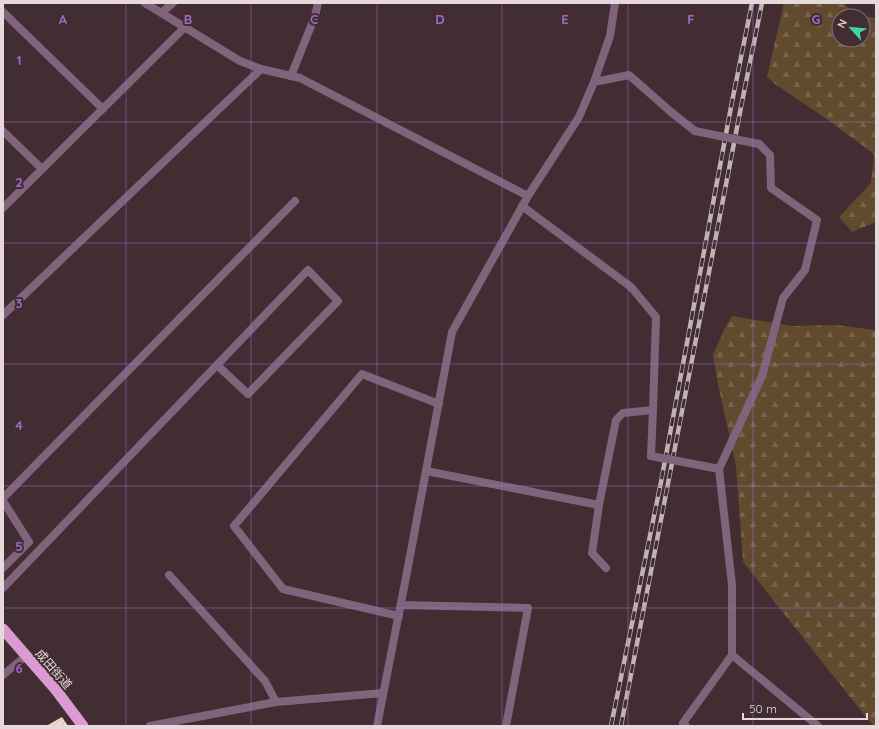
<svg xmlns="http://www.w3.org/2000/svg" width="879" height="729" font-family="Quicksand,'Noto Sans JP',sans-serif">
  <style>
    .forest { fill: url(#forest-firs); fill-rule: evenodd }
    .building { fill: url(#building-hatch) }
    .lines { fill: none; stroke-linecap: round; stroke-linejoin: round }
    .service { stroke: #80647c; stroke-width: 8 }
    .minor { stroke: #80647c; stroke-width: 8 }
    .trunk { stroke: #db9bd2; stroke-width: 11 }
    .rail-casing { stroke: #c1b2b6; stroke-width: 4.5 }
    .rail { stroke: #412d32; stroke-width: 3; stroke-dasharray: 9; stroke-linecap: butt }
    .minor-bridge { stroke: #80647c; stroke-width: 8 }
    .grid { fill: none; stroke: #a069c9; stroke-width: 1; stroke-opacity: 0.55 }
    .labels { text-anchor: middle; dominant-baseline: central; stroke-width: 4; stroke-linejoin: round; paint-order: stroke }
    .street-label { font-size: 12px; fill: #e6d9dc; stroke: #412d32 }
    .grid-label { font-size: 13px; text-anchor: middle; font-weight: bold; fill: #a069c9; stroke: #412d32; stroke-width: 4; stroke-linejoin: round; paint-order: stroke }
  </style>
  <defs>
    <pattern id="forest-firs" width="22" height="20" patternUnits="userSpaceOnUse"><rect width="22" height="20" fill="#624a2f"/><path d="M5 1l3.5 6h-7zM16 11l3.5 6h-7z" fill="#78644d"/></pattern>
    <pattern id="building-hatch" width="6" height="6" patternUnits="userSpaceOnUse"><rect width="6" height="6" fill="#efd6d0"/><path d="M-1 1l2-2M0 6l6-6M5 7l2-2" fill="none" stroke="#cdb8b4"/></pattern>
  </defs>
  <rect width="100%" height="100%" fill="#412d32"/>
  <path class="forest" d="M784,3H843L856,15L876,18V222L852,232L839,217L871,183L874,154L828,120L775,84L767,77ZM839,16H863V40H839Z
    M732,316L793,326L835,325L876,330V726H873L743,562L736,466L718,384L713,355L724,330Z"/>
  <path class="building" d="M62,717L68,726H46Z"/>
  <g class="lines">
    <path class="service" d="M291,76L315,16L318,3
      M522,206L631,287L656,317L653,410"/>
    <path class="minor" d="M145,3L240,61L261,69L300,78L528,196
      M3,12L103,109
      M161,13L173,3
      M594,82L629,75L671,112L695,131
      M3,131L42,169
      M3,208L185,27
      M3,315L261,69
      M678,461L719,469
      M426,471L599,505
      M3,498L295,201
      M3,501L29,542L3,568
      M606,568L592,553L599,505L616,420L623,413L653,410L651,456
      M169,575L265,681L276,702
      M3,588L308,270L338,301L248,394L217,365
      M401,605L528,608L506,726
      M399,616L283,589L234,526L362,374L439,404
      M732,655L818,726
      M3,675L26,656
      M150,726L276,702L383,693
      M377,726L407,572L452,332L528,196L579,117L594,82L610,36L615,3
      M686,726L683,723L732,655V585L719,469L762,376L783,298L805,270L817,220L771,188L770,155L759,144"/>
    <path class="trunk" d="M3,629L56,690L83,726"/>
    <defs>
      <path id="rail" d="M611,726L661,482L731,107L752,3
        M621,726L741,107L762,3"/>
    </defs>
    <use href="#rail" class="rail-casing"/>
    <use href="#rail" class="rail"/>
    <path class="minor-bridge" d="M695,131L759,144
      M651,456L678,461"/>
  </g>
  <path class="grid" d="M126,3V726M251,3V726M377,3V726M502,3V726M628,3V726M753,3V726M3,122H876M3,243H876M3,364H876M3,486H876M3,608H876"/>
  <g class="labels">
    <g class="street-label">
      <text transform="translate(54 669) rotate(49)">成田街道</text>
    </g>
  </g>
  <g class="grid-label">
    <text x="63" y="24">A</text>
    <text x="188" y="24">B</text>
    <text x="314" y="24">C</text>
    <text x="440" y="24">D</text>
    <text x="565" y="24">E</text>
    <text x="691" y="24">F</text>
    <text x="816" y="24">G</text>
    <text x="19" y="65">1</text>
    <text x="19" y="187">2</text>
    <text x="19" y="308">3</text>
    <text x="19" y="430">4</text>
    <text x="19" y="551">5</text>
    <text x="19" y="673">6</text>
  </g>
  <rect width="879" height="729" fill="none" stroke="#e6d9dc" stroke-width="8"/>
  <g transform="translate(851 28) rotate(297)"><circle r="19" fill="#412d32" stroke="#837276"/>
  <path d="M0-3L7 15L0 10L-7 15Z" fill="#45d49f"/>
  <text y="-6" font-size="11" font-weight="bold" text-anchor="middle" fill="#e6d9dc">N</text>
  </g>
  <path d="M743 713v6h124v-6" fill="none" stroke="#e6d9dc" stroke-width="2"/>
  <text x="749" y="713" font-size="12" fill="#e6d9dc" stroke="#412d32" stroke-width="3" paint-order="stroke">50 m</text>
</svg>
